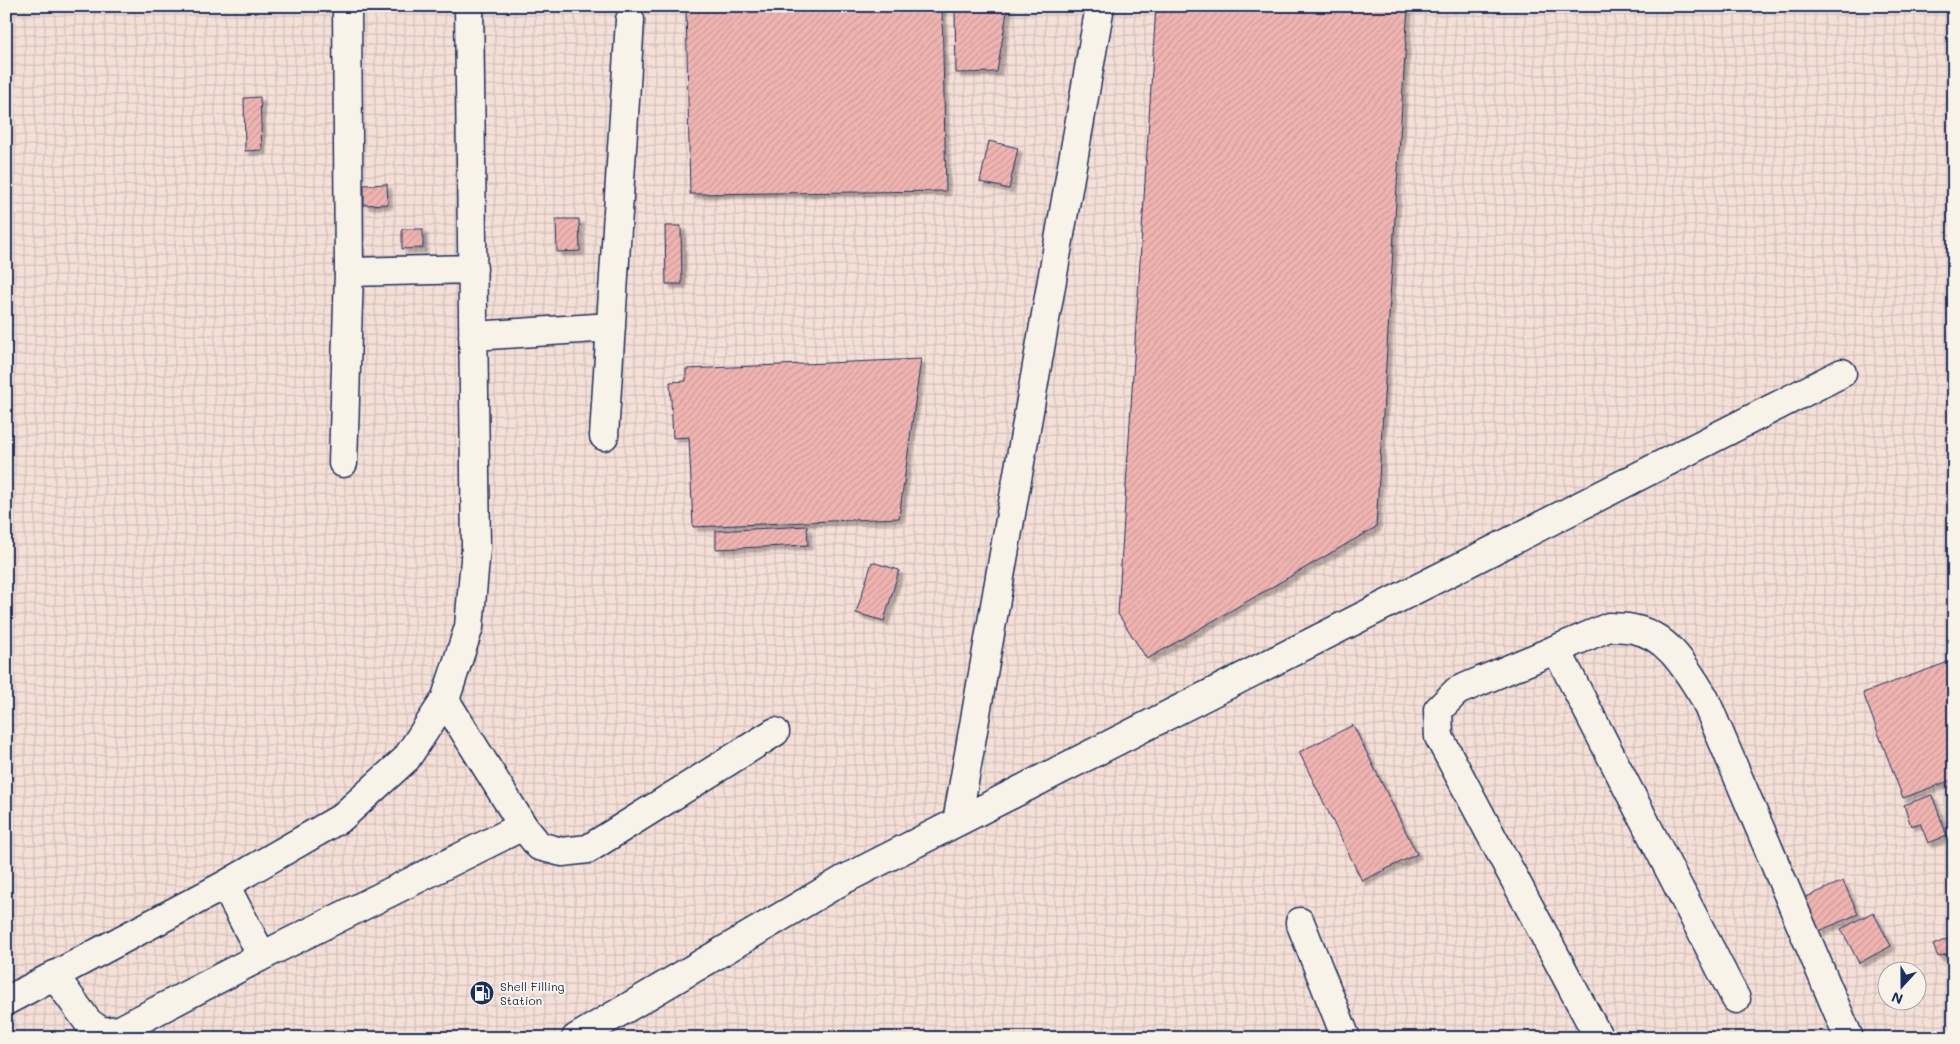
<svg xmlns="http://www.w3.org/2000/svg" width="1960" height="1044" font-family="Mali,sans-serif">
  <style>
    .industrial { fill: url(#industrial-grid); fill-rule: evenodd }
    .building { fill: url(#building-hatch); stroke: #1b2f5e; filter: url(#shadow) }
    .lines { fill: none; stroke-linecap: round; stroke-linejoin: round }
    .minor-casing { stroke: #1b2f5e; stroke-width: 31 }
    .minor { stroke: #f7f3e8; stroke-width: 28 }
    .labels { text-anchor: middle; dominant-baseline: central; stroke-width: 4; stroke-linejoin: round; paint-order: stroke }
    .poi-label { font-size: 12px; fill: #1b2f5e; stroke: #f7f3e8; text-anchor: start }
  </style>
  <defs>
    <pattern id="industrial-grid" width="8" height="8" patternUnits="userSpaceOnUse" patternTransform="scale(1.25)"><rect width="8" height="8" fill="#f5e0d7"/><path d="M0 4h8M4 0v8" fill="none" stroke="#d1c0bb"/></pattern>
    <pattern id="building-hatch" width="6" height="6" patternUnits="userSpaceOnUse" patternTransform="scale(1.25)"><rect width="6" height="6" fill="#f0b4b0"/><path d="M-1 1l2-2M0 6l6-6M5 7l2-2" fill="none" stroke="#cd9b9a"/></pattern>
    <filter id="shadow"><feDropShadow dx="4.5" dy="4.5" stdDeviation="1" flood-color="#0004"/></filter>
  </defs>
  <rect width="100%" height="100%" fill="#f7f3e8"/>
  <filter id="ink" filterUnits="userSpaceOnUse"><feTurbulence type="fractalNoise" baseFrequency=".02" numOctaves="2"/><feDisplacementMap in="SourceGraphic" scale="10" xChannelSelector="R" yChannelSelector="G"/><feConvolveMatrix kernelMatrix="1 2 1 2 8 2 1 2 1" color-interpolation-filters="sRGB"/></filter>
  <g filter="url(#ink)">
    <path class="industrial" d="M6,6H1954V1038H6ZM1888,972H1918V1002H1888Z"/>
    <path class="building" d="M686,6H942L946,191L690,194Z
      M955,6H1008L997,72L956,73Z
      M1156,6H1408L1376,527L1147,659L1118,614Z
      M260,97L262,150L245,151L244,98Z
      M989,141L1018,148L1009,189L980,182Z
      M387,184L388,204L364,205V185Z
      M556,219H579L580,251L557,252Z
      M665,226H681L682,284H666Z
      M402,229H423V248L402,249Z
      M921,359L899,518L693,527L689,437L673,438L670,382L686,381V369Z
      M807,526L808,545L716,549V531Z
      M872,562L899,570L884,621L856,613Z
      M1954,660V779L1903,798L1863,693Z
      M1353,725L1417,854L1362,881L1299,752Z
      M1932,795L1947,836L1928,843L1920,823L1911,826L1904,805Z
      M1843,881L1858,914L1819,931L1804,898Z
      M1873,912L1891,946L1859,963L1841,929Z
      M1954,936V951L1938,957L1933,945Z"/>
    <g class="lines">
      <defs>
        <path id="minor" d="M347,6L349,272
          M473,336L611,327
          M604,436L630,20
          M343,463L349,272L473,269
          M1556,649L1736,999
          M445,700L523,826L539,846L562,852L588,849L775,732
          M957,822L1100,6
          M225,885L262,956
          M1300,922L1346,1038
          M54,975L88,1022L102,1032L120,1030L262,956L523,826
          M6,1001L225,885L341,818L406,759L445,700L469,627L476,548L469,6
          M576,1038L843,880L1842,373
          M1599,1038L1439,737L1438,710L1457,691L1609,627C1617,628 1625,627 1633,629C1668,635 1687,670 1704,697L1849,1038"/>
      </defs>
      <use href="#minor" class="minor-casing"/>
      <use href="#minor" class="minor"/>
    </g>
  </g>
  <defs>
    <symbol id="fuel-disc" viewBox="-11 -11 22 22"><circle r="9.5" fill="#1b2f5e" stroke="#f7f3e8"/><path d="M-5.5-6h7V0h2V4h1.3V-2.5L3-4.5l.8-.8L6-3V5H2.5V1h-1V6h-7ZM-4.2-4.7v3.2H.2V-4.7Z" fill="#fff"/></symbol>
  </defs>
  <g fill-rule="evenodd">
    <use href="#fuel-disc" x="468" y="979" width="28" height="28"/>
  </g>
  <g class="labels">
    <g class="poi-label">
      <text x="500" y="986">Shell Filling<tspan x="500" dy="14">Station</tspan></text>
    </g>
  </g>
  <rect width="1960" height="1044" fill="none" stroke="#f7f3e8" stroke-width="25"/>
  <rect x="12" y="12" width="1935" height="1019" fill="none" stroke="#1b2f5e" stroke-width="2" filter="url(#ink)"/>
  <g transform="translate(1902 986) rotate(201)"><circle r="24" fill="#f7f3e8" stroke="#9fa5b1"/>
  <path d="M0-4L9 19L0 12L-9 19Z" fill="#1b2f5e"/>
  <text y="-8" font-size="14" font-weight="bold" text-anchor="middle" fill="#1b2f5e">N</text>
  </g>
</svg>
